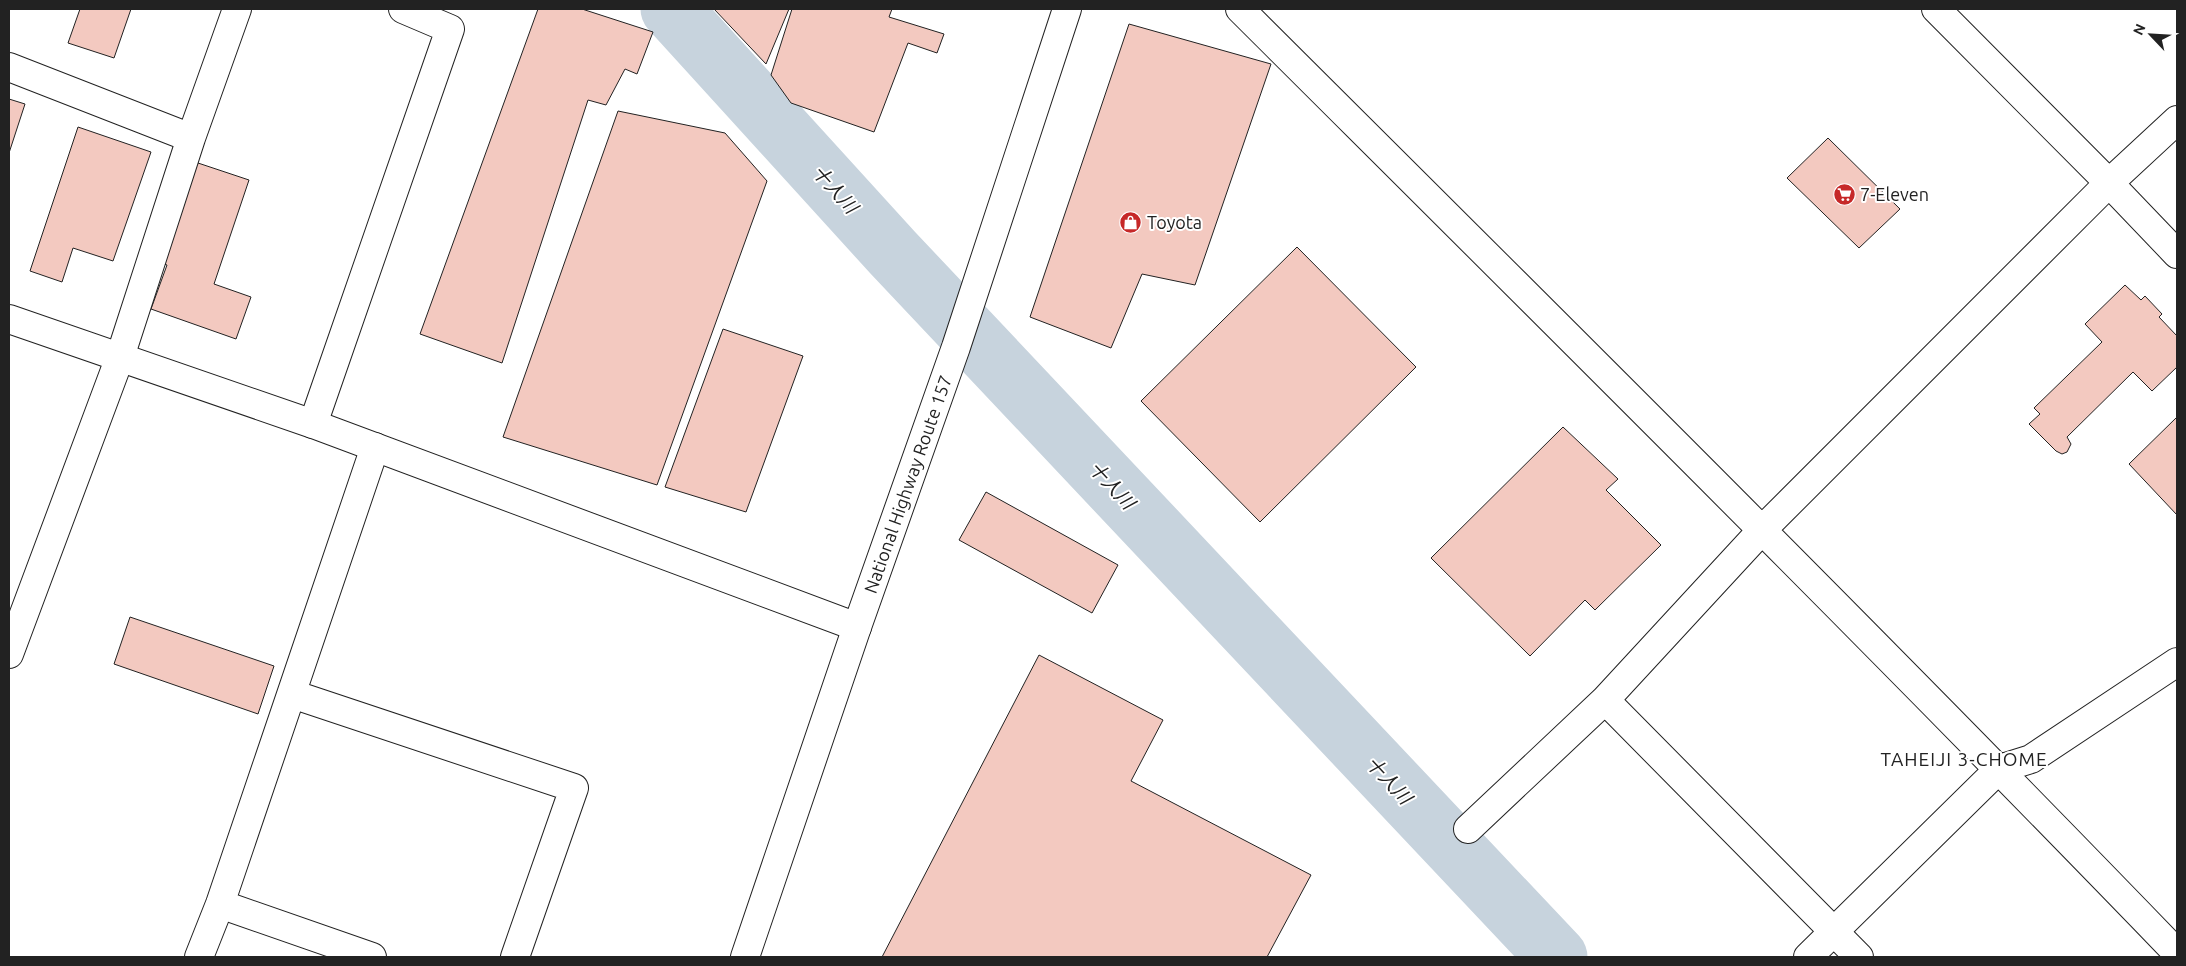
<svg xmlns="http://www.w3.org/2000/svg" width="2186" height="966" font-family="Ubuntu,'Noto Sans JP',sans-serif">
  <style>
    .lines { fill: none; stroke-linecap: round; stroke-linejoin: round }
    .river { stroke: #c7d3dd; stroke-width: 61 }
    .building { fill: #f3c9c0; stroke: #222 }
    .minor-casing { stroke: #222; stroke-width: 30 }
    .tertiary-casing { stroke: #222; stroke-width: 30 }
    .trunk-casing { stroke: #222; stroke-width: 30 }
    .minor { stroke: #fff; stroke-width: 28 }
    .tertiary { stroke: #fff; stroke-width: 28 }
    .trunk { stroke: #fff; stroke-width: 28 }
    .labels { text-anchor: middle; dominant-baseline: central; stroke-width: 4; stroke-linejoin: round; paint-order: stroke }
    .poi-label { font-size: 18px; fill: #222; stroke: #fff; text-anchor: start }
    .street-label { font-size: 18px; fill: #222; stroke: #fff }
    .water-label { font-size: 19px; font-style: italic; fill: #222; stroke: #fff }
    .neighbourhood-label { font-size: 19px; letter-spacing: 1px; fill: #222; stroke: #fff }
  </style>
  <rect width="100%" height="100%" fill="#fff"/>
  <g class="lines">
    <path class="river" d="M671,9L893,253L1557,957"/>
  </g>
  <path class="building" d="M80,9H131L114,58L68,43Z
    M538,9H582L653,32L637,74L625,69L606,105L588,100L502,363L420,334Z
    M714,9H789L766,64Z
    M792,9H892L889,17L944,34L937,53L908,43L874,132L791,103L771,75Z
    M1129,24L1271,64L1195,285L1142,274L1111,348L1030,317Z
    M9,99L25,104L9,153Z
    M618,111L725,133L767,181L657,485L503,437Z
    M78,127L151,152L113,261L73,248L62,282L30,271Z
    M1828,138L1900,209L1859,248L1787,178Z
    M192,161L249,180L214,284L251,297L236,339L151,309L167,265L158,262Z
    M1297,247L1416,367L1260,522L1141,401Z
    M2125,285L2141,300L2145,296L2162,314L2159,317L2177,336V367L2152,391L2133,372L2067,437L2071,444L2067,452L2062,454L2056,451L2029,424L2040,414L2034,408L2102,342L2085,324Z
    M723,329L803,356L746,512L665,487Z
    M2177,417V515L2129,464Z
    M1563,427L1618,479L1606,490L1661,545L1595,610L1585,600L1530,656L1431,558Z
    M986,492L1118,565L1092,613L959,540Z
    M130,617L274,666L258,714L114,664Z
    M1039,655L1163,720L1131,781L1311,875L1267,957H882Z"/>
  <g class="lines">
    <defs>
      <path id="minor" d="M1240,9C1554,322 1869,634 2177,953
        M9,67L191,138L237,9
        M313,424L450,29L403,9
        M9,654L120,357L191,138
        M292,694L574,788L515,957
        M1468,829L1605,700
        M220,904L372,957
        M199,957L220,904L375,447
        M1808,957L1999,769L2031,759L2177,662
        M1859,957L1605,700L1762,530L2109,183L2177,120"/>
      <path id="tertiary" d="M1936,9L2109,183L2177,254
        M9,319L313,424L857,627"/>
      <g id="trunk">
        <path id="s1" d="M745,957L857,627L956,347L1067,9"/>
      </g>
    </defs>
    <use href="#minor" class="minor-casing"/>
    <use href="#tertiary" class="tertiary-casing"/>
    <use href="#trunk" class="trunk-casing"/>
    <use href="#minor" class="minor"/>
    <use href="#tertiary" class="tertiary"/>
    <use href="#trunk" class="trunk"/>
  </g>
  <defs>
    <symbol id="supermarket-disc" viewBox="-11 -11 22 22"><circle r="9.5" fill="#c62828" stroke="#fff"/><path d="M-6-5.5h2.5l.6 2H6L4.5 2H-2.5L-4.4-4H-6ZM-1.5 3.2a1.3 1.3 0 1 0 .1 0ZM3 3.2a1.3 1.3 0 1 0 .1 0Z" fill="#fff"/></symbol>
    <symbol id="shop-disc" viewBox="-11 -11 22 22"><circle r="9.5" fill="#c62828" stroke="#fff"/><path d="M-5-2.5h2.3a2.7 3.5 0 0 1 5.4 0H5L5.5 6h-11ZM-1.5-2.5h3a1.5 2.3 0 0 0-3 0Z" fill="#fff"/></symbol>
  </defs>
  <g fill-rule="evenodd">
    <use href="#supermarket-disc" x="1832" y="182" width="25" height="25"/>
    <use href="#shop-disc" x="1118" y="210" width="25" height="25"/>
  </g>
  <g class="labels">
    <g class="poi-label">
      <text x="1860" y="194">7-Eleven</text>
      <text x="1147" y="222">Toyota</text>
    </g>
    <g class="street-label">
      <text stroke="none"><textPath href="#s1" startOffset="500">National Highway Route 157</textPath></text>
    </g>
    <g class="water-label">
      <text transform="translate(835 189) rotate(48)">十人川</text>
      <text transform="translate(1112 485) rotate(47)">十人川</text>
      <text transform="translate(1389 780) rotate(47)">十人川</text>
    </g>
    <g class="neighbourhood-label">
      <text x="1964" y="759">TAHEIJI 3-CHOME</text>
    </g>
  </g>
  <rect width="2186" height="966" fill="none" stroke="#222222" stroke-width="20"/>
  <g transform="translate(2151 35) rotate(295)" stroke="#ffffff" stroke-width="4" paint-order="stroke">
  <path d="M0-4L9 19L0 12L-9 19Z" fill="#222222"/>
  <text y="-8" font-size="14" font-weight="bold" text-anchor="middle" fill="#222222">N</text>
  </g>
</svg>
